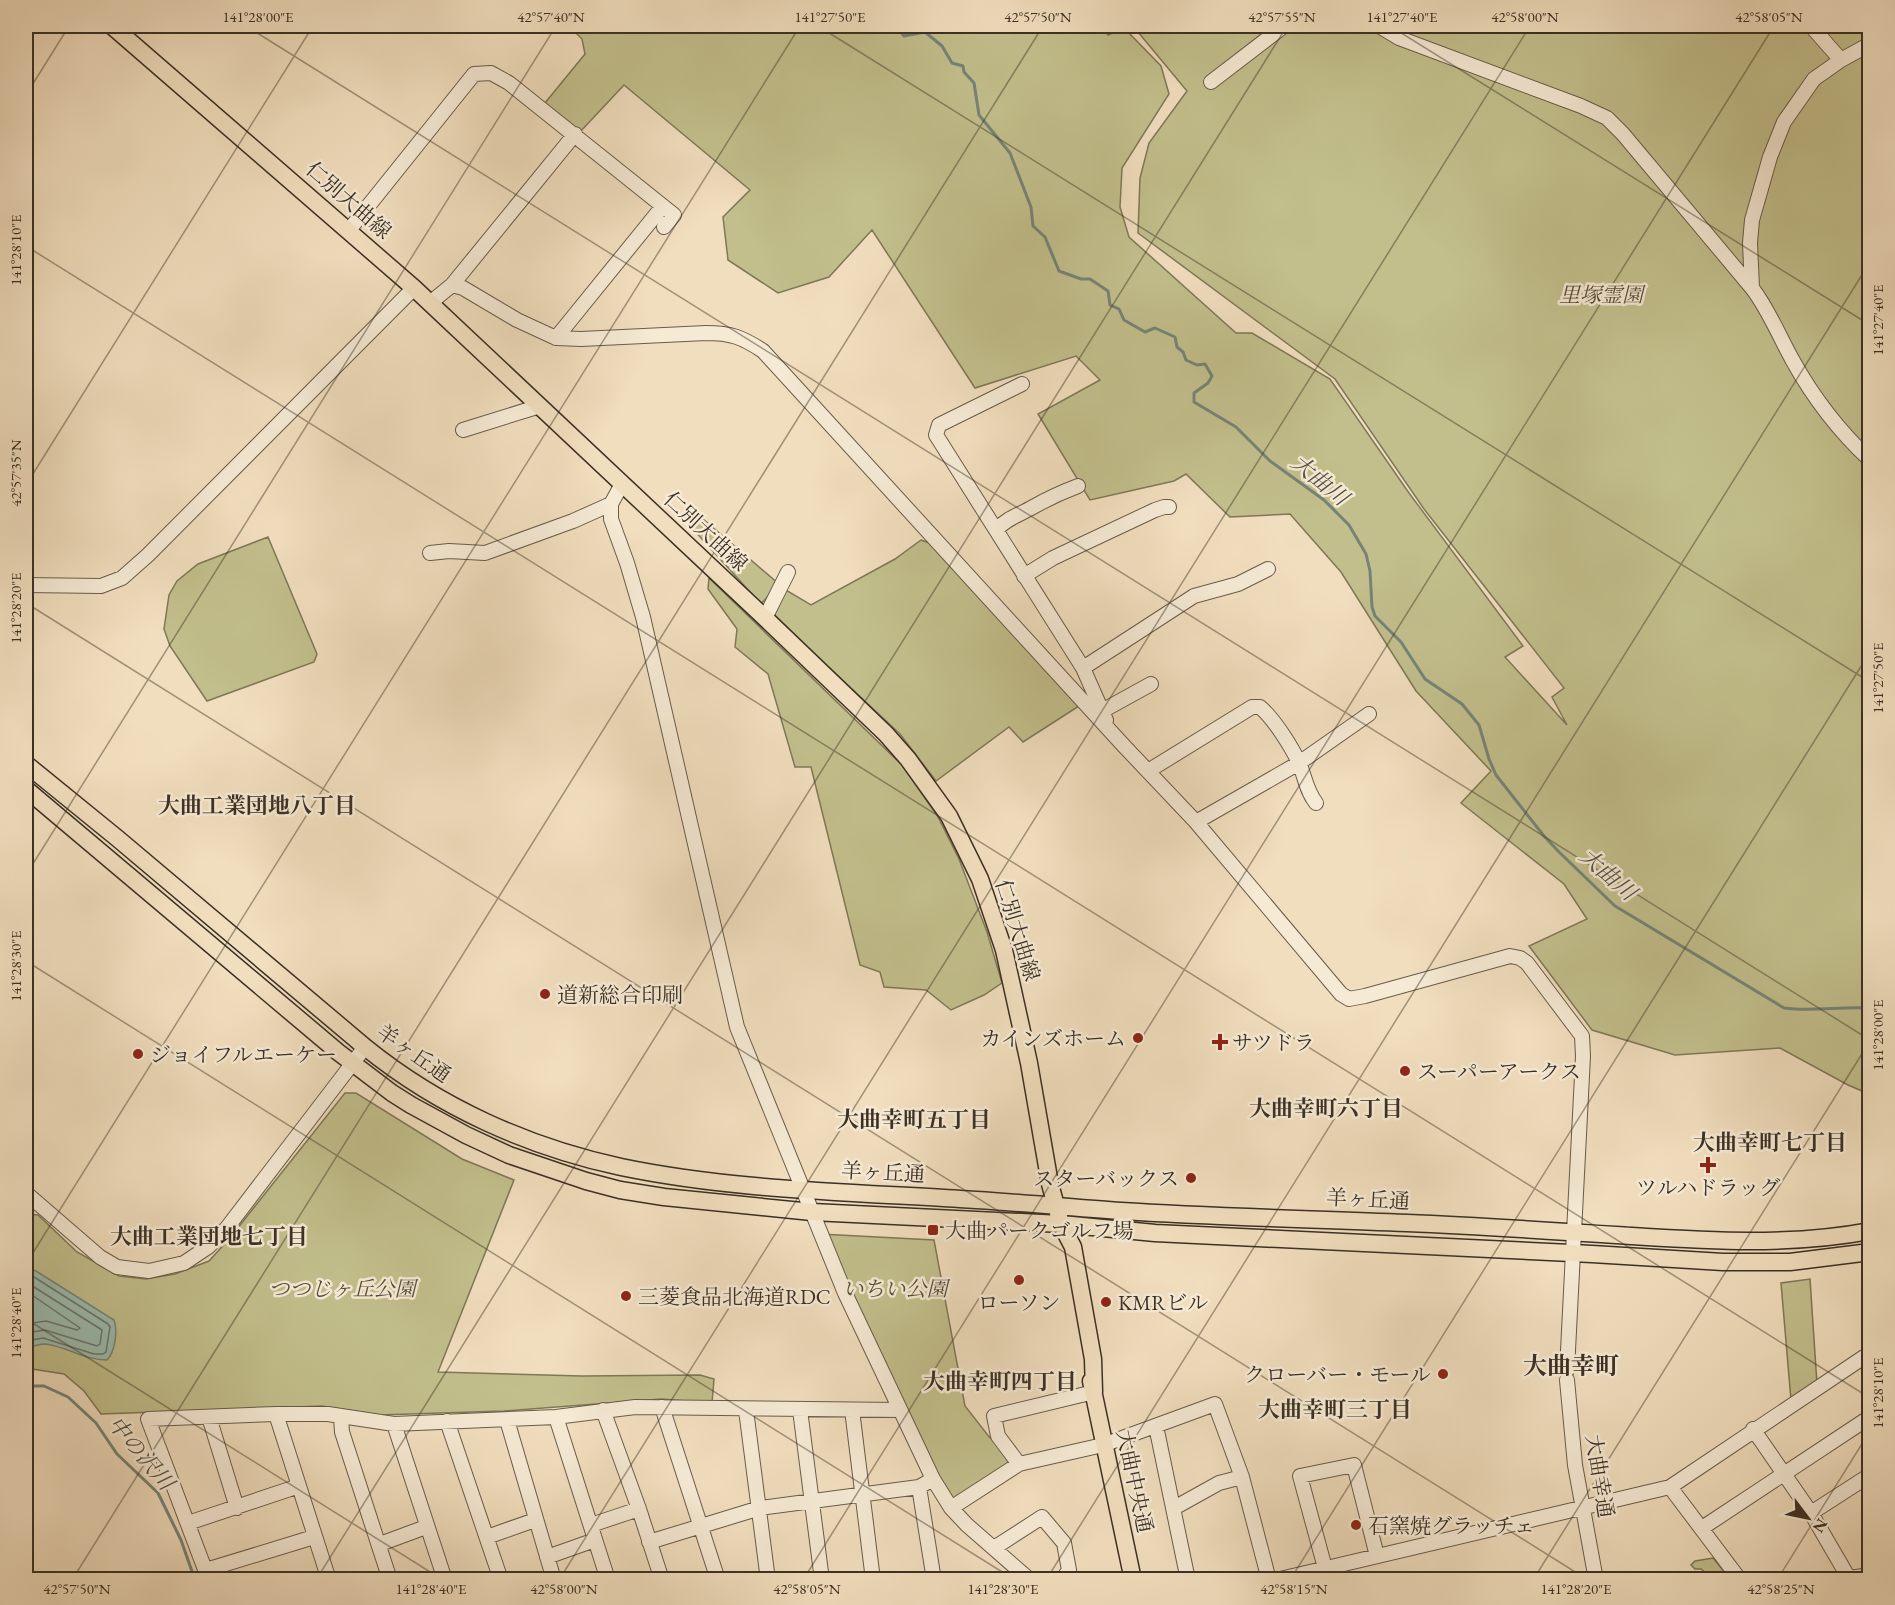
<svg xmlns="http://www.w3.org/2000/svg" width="1895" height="1605" font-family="'EB Garamond','Noto Serif JP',serif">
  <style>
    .green { fill: #c2bf8c; stroke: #7e7858; stroke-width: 1.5 }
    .water { fill: #9bbcb0; stroke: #758478; stroke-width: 1.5 }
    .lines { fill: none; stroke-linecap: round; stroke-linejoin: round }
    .shore { stroke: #6b766a; stroke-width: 1.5 }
    .stream { stroke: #758478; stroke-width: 3 }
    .minor-casing { stroke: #685c4a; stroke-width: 16 }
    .major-casing { stroke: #3b3024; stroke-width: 19 }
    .minor { stroke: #f6ead5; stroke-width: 14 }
    .major { stroke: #f1debe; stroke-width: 16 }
    .ticks { fill: none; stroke: #3b3024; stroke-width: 1.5; stroke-opacity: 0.45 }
    .poi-dot { fill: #8f2418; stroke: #f6ead5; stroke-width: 2 }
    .labels { text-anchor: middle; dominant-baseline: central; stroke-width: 5; stroke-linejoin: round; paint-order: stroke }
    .street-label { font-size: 21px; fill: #3b3024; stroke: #f6ead5 }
    .park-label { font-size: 21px; font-style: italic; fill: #564d39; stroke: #f6ead5 }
    .poi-label { font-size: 21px; fill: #3b3024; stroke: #f6ead5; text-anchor: start }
    .water-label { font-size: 22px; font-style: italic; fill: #535347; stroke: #f6ead5 }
    .neighbourhood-label { font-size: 22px; font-weight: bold; fill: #3b3024; stroke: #f6ead5 }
    .quarter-label { font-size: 24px; font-weight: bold; fill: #3b3024; stroke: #f6ead5 }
    .neatline { fill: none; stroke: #3b3024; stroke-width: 2 }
    .ticks-label { font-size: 15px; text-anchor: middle; fill: #3b3024 }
  </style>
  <rect width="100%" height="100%" fill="#f1debe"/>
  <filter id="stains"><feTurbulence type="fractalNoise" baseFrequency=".00333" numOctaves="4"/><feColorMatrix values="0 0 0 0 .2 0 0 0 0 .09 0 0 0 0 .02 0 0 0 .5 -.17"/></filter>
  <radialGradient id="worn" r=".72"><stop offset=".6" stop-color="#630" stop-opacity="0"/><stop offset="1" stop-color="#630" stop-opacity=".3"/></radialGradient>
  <path class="green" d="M569,26H1100L1108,35L1124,28L1161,66L1169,94L1122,168L1120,207L1129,237L1236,333H1252L1330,379L1409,493L1523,646L1505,657L1567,725L1552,697L1564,688L1424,509L1335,379L1138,233L1140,178L1149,143L1187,91L1133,26H1104H1869L1870,961L1865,964L1870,966L1869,1094L1848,1085L1780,1048L1675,1055L1592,1030L1529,946L1587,919L1564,884L1461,803L1491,771L1416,691L1341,572L1290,514L1230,517L1186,474L1174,481L1090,500L1038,414L1100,380L1076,356L975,388L872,230L829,277L778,293L728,260L723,217L750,190L624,85L580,132L545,103L585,54L582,39Z
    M703,519L779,584L761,604L691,527Z
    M268,537L317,654L314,662L207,701L170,646L164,629L169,595L177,581L198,564Z
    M921,540L932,544L1079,706L1023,742L1009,727L936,781L900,734L774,616L786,590L811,605L895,559Z
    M709,578L902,765L938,817L959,859L987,932L1002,983L984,995L951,1010L926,990L884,987L880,972L860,965L811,767H795L768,674L735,647L737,629L708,589Z
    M345,1093H356L462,1159L514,1180L438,1372L582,1376L700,1375L714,1379L712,1403L661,1399L504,1411L378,1415L322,1406L101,1414L84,1391L64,1374L26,1368V1214L38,1215L77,1252L119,1276L146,1279L175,1274L209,1261L229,1239Z
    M820,1234L934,1240L965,1406L990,1438L998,1436L1019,1464L951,1508Z
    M1810,1279L1817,1384L1791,1400L1781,1283Z
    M1713,1558L1727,1575L1721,1579H1713L1701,1569H1695L1691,1565L1695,1561Z"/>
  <path class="water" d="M26,1268L36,1271L114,1320C118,1331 115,1352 107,1360C84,1360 66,1346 45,1344C38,1344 33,1348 26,1346Z"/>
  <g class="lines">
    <path class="shore" d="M26,1274L34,1277L108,1324L110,1327L106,1352L103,1354H94L43,1338L26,1341
      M26,1282L102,1330L100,1344L97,1346L45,1330L26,1333
      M26,1291L80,1328L77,1330L46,1321L26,1324"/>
    <path class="stream" d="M896,26L904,36L925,32L942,46L952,63L963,66L964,72L974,83L979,115L1010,153L1031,207L1033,226L1045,237L1059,271L1081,279H1090L1108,291L1110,305L1119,309L1124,320L1145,332L1155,328L1175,337L1177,347L1183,352L1186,360L1197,365L1205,364L1212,376L1208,383L1194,393V402L1236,427L1270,461L1324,500L1349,525L1366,554L1370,571L1372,607L1375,616L1401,642L1425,679L1462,704L1479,725L1489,759L1496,775L1544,836L1558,851L1615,906L1784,1008C1813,1012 1841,1006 1870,1008
      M26,1386H44L68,1397L96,1423L117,1454L158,1493L181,1540L195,1580"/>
    <defs>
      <path id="minor" d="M1379,26L1399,38L1581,106L1607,118L1623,134L1752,288C1769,310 1779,336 1793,361C1813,397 1839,431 1870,460
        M1811,26L1841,60
        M1211,82L1284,26
        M349,230L474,74L491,73L509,83L674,215L664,227
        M452,285L575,134
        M1752,288L1750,243L1752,220L1770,157L1784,122L1814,79L1841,60L1870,44
        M430,303L452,285L463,288L517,320L556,338L581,339L706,333C731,333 742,337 763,351L1124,746L1196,822L1341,994L1349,999L1365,996L1510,956L1520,958L1527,963L1582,1036L1583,1056L1567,1370
        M556,338L663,206
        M1022,384L939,425L936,435L1083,668L1106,720
        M463,430L540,406
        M622,484L611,504V519L627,563L643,617L737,1027L845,1293L933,1479L951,1508L967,1525L1030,1580
        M996,530C1007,518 1019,515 1033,507C1047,499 1062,492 1078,486
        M430,553L449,551L485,553L573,521L611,504
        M1024,576L1053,558L1155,510L1164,507H1169
        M26,585L101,586L122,578L148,555L414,288
        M765,618L788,572
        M1083,668L1194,596L1238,584L1268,569
        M1102,711L1151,684
        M1148,771L1252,707H1260C1274,719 1292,747 1300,765C1305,778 1307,792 1316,803
        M1196,822L1299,763L1369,714
        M26,1193L100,1257L117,1267L149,1271L184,1263L208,1247L226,1229L365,1047
        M1567,1380L1575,1465L1596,1580
        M662,1407L718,1580
        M603,1410L639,1509L662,1580
        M746,1410L768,1580
        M800,1410L822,1580
        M852,1410L873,1580
        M276,1414L329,1580
        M209,1417L237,1508
        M341,1417L342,1432L390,1580
        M556,1417L608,1580
        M507,1420L554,1580
        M447,1421L501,1580
        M394,1424L445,1580
        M1156,1426L1188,1580
        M1753,1429L1811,1513L1850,1580
        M1019,1464L998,1436L994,1416L1094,1392
        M919,1487L934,1580
        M1670,1487L1740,1580
        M951,1508L1019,1464L1103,1445L1215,1404L1242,1477L1269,1580
        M1174,1508L1219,1483L1242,1477
        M1811,1513L1870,1475
        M188,1523L299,1486
        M591,1525L639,1509
        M1702,1528L1870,1417
        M487,1537L535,1520
        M649,1542L760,1508L919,1487L933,1479
        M380,1544L426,1527
        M994,1548L1042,1517L1064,1543L1069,1570L1062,1580
        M547,1557L595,1540
        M1325,1568L1300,1476L1354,1465L1377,1556
        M206,1570L314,1537
        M1850,1578L1870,1575
        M209,1580L148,1419L276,1414H328L394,1424L556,1417L635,1407L900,1410
        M1276,1580L1670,1487L1864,1357L1870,1364"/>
      <path id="major" d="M112,26L414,288L765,618L886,734L908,759L949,816L980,879L1004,950L1029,1063L1050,1184L1061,1224L1073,1247L1093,1359L1094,1392
        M26,764L117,838L365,1047C439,1107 528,1147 621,1167C732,1190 847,1192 960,1199C1014,1202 1067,1207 1121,1211C1216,1217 1312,1219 1407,1223C1482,1226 1556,1231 1631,1236C1711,1241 1790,1246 1870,1231
        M26,789L338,1052L392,1093L411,1105L466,1135L509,1155L586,1181L620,1190L664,1197L812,1212L1061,1224L1155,1233L1592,1254L1723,1262H1790L1870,1252
        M1091,1381L1133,1580"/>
    </defs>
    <use href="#minor" class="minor-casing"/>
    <use href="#major" class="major-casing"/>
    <use href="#minor" class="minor"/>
    <use href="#major" class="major"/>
  </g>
  <path class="ticks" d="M246,26L1870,1040M818,26L1870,682M1390,26L1870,325M26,95L69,26M26,246L1870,1398M26,485L313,26M26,603L1588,1580M26,875L556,26M26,961L1015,1580M26,1264L800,26M26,1319L443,1580M72,1580L1043,26M316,1580L1287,26M559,1580L1530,26M803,1580L1774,26M1046,1580L1870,262M1290,1580L1870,652M1533,1580L1870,1041M1777,1580L1870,1431"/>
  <g class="poi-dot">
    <circle cx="545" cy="994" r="6"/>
    <circle cx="1138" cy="1038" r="6"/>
    <path d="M1217 1033h6v6h6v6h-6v6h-6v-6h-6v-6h6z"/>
    <circle cx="138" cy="1054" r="6"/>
    <circle cx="1405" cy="1071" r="6"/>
    <path d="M1705 1156h6v6h6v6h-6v6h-6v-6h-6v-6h6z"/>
    <circle cx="1191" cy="1178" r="6"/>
    <rect x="927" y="1224" width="12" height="12" rx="3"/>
    <circle cx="1019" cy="1280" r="6"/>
    <circle cx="626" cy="1296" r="6"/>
    <circle cx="1106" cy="1302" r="6"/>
    <circle cx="1443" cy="1374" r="6"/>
    <circle cx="1356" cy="1525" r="6"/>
  </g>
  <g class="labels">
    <g class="street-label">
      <text transform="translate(349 200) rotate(41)">仁別大曲線</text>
      <text transform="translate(706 531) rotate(43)">仁別大曲線</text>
      <text transform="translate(1018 930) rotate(73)">仁別大曲線</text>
      <text transform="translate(414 1053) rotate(35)">羊ヶ丘通</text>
      <text transform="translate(883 1172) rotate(3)">羊ヶ丘通</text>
      <text transform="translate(1368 1199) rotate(3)">羊ヶ丘通</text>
      <text transform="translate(1600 1476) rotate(81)">大曲幸通</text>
      <text transform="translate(1135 1481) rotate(78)">大曲中央通</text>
    </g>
    <g class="park-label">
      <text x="1601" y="294">里塚霊園</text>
      <text x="342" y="1288">つつじヶ丘公園</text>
      <text x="895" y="1288">いちい公園</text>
    </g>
    <g class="poi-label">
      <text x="557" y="994">道新総合印刷</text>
      <text x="1126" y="1038" text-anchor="end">カインズホーム</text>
      <text x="1232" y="1042">サツドラ</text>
      <text x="150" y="1054">ジョイフルエーケー</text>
      <text x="1417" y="1071">スーパーアークス</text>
      <text x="1179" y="1178" text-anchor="end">スターバックス</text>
      <text x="1708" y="1187" text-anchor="middle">ツルハドラッグ</text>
      <text x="945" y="1230">大曲パークゴルフ場</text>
      <text x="638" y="1296">三菱食品北海道RDC</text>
      <text x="1019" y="1302" text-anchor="middle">ローソン</text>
      <text x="1118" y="1302">KMRビル</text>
      <text x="1431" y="1374" text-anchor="end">クローバー・モール</text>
      <text x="1368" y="1525">石窯焼グラッチェ</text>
    </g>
    <g class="water-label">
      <text transform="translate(1320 480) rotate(39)">大曲川</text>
      <text transform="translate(1608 874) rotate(41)">大曲川</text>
      <text transform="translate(141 1453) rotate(50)">中の沢川</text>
    </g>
    <g class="neighbourhood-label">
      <text x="257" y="805">大曲工業団地八丁目</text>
      <text x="1326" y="1108">大曲幸町六丁目</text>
      <text x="914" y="1119">大曲幸町五丁目</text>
      <text x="1770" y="1142">大曲幸町七丁目</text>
      <text x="209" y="1236">大曲工業団地七丁目</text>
      <text x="1000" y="1381">大曲幸町四丁目</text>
      <text x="1335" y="1409">大曲幸町三丁目</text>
    </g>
    <g class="quarter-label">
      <text x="1571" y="1365">大曲幸町</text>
    </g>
  </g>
  <rect width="1895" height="1605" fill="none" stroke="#f1debe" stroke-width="66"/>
  <g transform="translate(1808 1518) rotate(122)" stroke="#f6ead5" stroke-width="4.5" paint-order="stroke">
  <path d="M0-4.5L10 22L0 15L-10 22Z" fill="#3b3024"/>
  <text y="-9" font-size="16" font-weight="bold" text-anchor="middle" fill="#3b3024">N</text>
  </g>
  <rect x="33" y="33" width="1829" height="1539" class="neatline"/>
  <g class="ticks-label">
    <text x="258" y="22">141°28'00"E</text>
    <text x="551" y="22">42°57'40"N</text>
    <text x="830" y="22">141°27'50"E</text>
    <text x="1038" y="22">42°57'50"N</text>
    <text x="1282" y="22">42°57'55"N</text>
    <text x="1402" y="22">141°27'40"E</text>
    <text x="1525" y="22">42°58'00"N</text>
    <text x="1769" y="22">42°58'05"N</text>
    <text transform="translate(16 250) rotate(-90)" y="5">141°28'10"E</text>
    <text transform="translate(1878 320) rotate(-90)" y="5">141°27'40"E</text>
    <text transform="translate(16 473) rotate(-90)" y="5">42°57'35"N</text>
    <text transform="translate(16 608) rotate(-90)" y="5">141°28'20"E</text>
    <text transform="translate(1878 678) rotate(-90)" y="5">141°27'50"E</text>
    <text transform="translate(16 966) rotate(-90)" y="5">141°28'30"E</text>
    <text transform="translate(1878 1035) rotate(-90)" y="5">141°28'00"E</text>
    <text transform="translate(16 1323) rotate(-90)" y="5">141°28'40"E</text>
    <text transform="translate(1878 1393) rotate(-90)" y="5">141°28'10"E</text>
    <text x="77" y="1594">42°57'50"N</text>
    <text x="431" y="1594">141°28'40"E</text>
    <text x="564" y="1594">42°58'00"N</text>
    <text x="807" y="1594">42°58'05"N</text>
    <text x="1003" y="1594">141°28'30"E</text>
    <text x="1294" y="1594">42°58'15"N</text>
    <text x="1576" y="1594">141°28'20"E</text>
    <text x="1781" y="1594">42°58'25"N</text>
  </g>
  <rect width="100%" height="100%" filter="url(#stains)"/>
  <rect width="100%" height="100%" fill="url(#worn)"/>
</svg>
